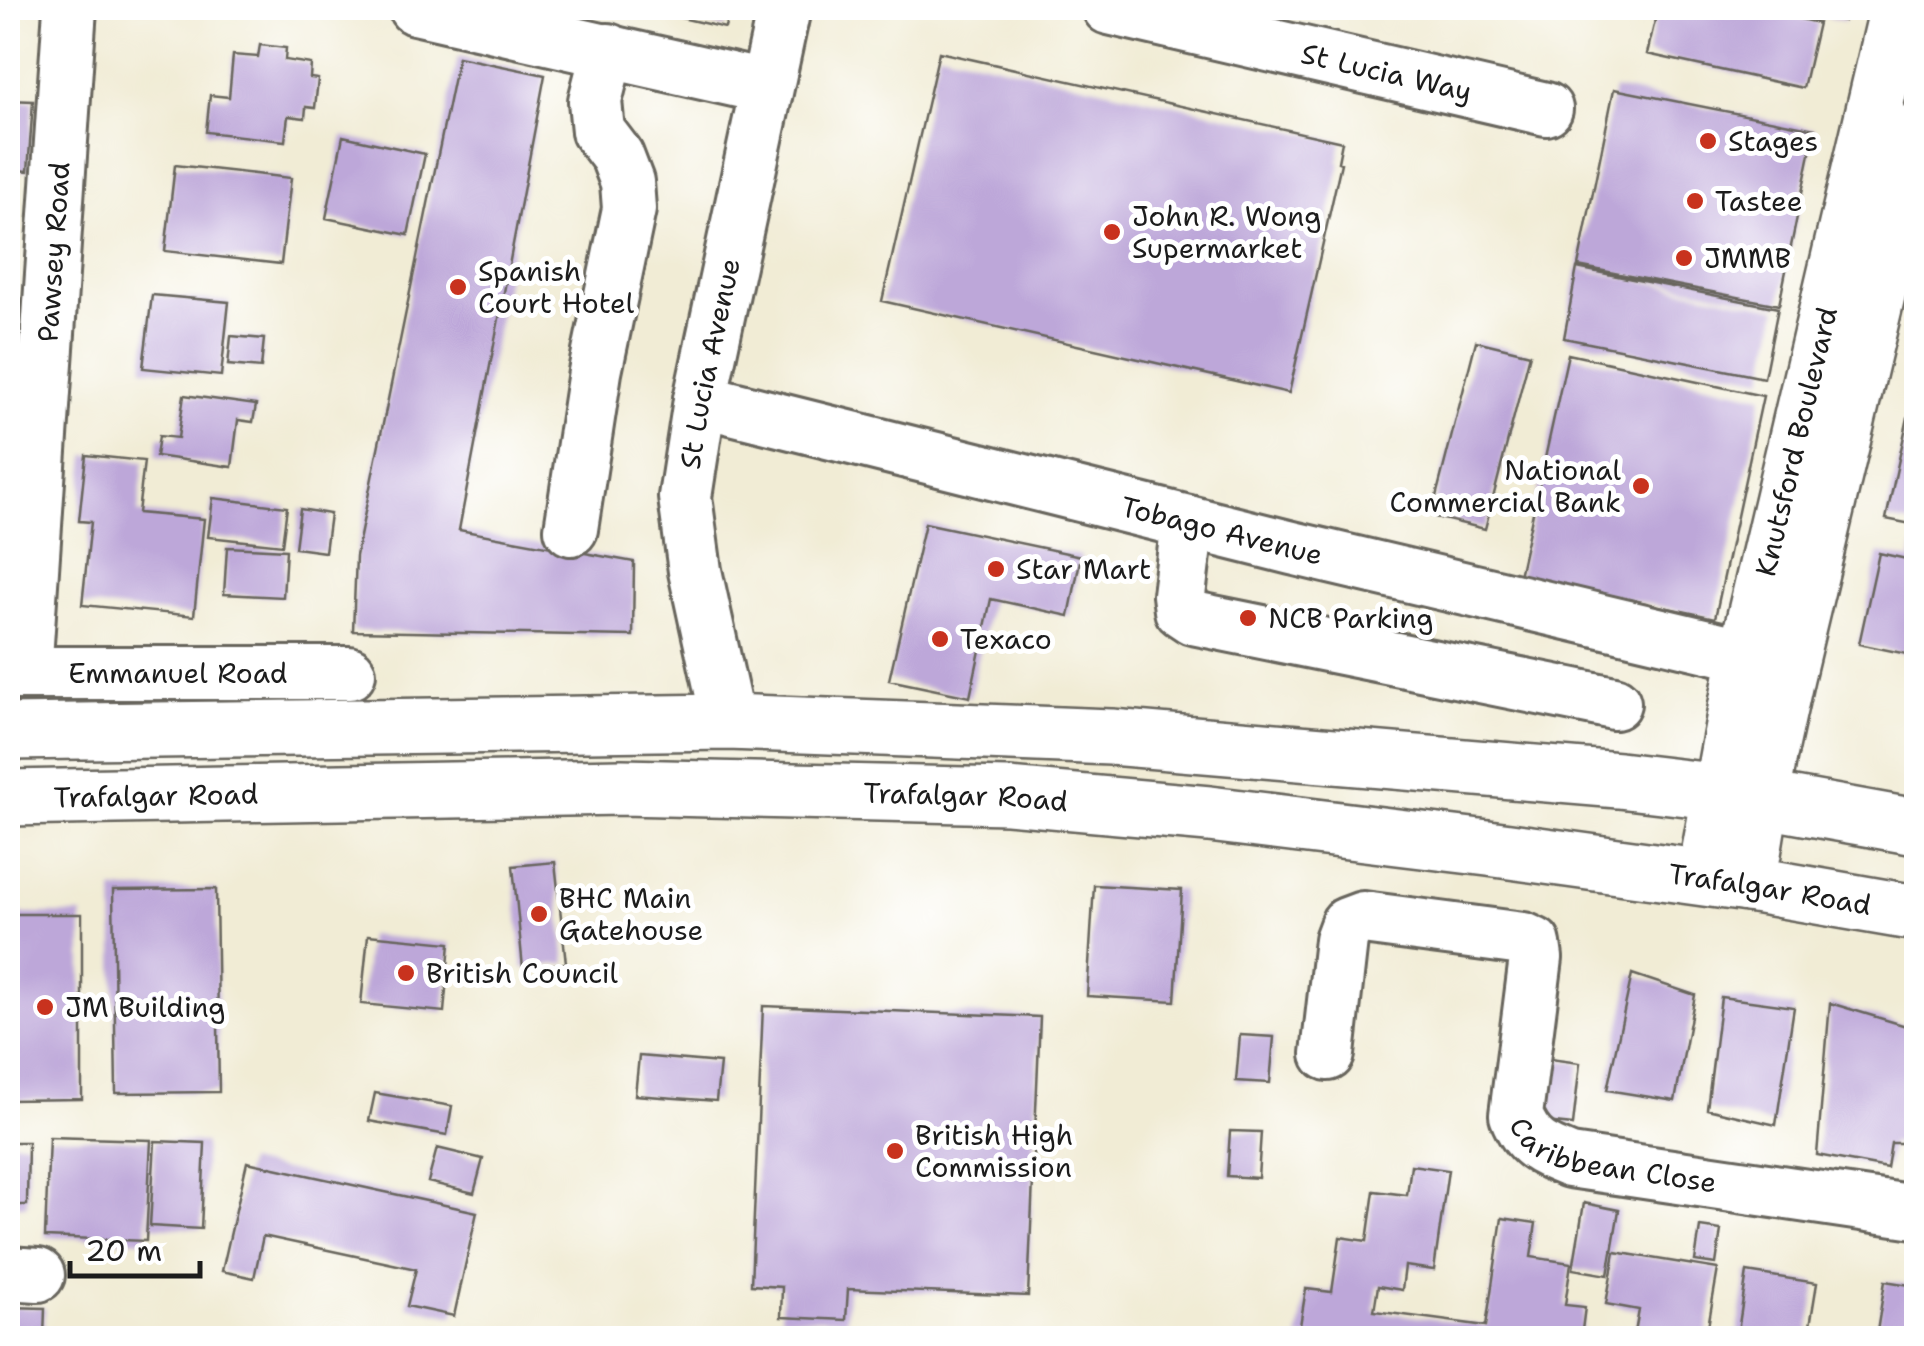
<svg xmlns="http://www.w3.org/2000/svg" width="1924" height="1346" font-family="'Shantell Sans',sans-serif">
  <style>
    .building { fill: #bda7d9 }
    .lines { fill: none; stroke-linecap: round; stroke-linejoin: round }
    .minor-casing { stroke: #67655d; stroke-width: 58 }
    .major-casing { stroke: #67655d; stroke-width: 60 }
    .minor { stroke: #fff; stroke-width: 52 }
    .major { stroke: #fff; stroke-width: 55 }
    .poi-dot { fill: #c8321e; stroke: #fff; stroke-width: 4 }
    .labels { text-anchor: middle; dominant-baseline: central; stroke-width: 10; stroke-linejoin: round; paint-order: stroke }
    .street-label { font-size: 28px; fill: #1c1c1c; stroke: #fff }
    .poi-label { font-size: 28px; fill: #1c1c1c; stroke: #fff; text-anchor: start }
  </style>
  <rect width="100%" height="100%" fill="#fff"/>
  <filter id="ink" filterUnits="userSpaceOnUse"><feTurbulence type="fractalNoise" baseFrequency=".01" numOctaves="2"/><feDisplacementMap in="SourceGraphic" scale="20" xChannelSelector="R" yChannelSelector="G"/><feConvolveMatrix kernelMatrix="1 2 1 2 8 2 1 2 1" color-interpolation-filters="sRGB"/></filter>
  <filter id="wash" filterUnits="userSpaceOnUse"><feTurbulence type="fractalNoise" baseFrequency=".0048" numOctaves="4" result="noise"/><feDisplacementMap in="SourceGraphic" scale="40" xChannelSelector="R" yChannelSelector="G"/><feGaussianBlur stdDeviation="2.25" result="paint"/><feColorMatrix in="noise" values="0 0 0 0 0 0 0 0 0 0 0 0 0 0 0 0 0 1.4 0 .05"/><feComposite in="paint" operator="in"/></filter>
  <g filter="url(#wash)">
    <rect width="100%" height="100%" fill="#f1ecd5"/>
    <g id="blocks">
      <path class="building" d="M638,8H730L725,28Z
        M1658,8H1751L1818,23L1803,88L1647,54Z
        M1790,8H1847L1844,21Z
        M260,45L286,48L285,60L311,64L310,78L318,79L315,108L306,107L305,118L288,116L285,141L206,132L210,95L229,97L233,55L258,57Z
        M939,52L1342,142L1338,162L1341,163L1289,393L882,301Z
        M458,57L545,75L459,530L634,562L633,636L353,631L356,556Z
        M1614,89L1815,129L1779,305L1578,266Z
        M8,100L33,101L28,171L8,169Z
        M343,136L425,154L408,235L326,218Z
        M175,165L291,178L281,264L165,251Z
        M1577,268L1778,308L1764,378L1564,338Z
        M152,295L229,302L221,376L143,368Z
        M231,336L264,339L261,368L228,365Z
        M1476,341L1530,354L1485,529L1431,516Z
        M1568,354L1763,396L1715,618L1519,576Z
        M1915,385H1916V525L1886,519Z
        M184,395L256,405L253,422L238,420L232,467L156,456L159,436L178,438Z
        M86,455L144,461L138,513L204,519L194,616L82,605L91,522L79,521Z
        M213,498L287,507L282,545L208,537Z
        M300,509L330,514L325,552L295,548Z
        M925,523L1081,556L1069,616L991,599L970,697L889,680Z
        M1915,539L1916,656L1859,644L1879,553L1911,560Z
        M227,547L286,550L283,597L224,594Z
        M555,862L566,963L523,968L513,866Z
        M1094,885L1182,890L1175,1001L1087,996Z
        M216,889L219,1092L116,1093L113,890Z
        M8,914H82V1099L8,1100Z
        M368,935L450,943L444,1012L361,1004Z
        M1632,974L1695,995L1675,1101L1607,1090Z
        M1721,997L1794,1007L1776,1125L1707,1109Z
        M1830,1003L1916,1029V1143H1891L1887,1168L1817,1155Z
        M763,1006L1040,1017L1028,1296L848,1289L846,1320L781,1317L782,1287L751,1285Z
        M1240,1035L1274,1037L1270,1083L1236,1081Z
        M639,1056L720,1063L716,1101L635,1095Z
        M1535,1057L1580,1063L1573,1125L1527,1120Z
        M375,1093L452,1106L447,1135L369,1121Z
        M1230,1131L1261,1132L1258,1178L1227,1176Z
        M49,1137L151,1140L146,1241L45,1237Z
        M155,1141L205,1143L201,1229L150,1226Z
        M8,1142H28L27,1205H8Z
        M437,1148L483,1159L474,1193L428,1182Z
        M247,1162L477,1212L454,1316L407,1306L416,1269L263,1236L254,1278L222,1271Z
        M1411,1165L1448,1170L1434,1270L1405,1266L1402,1290L1378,1286L1374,1311L1486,1326L1502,1218L1536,1223L1531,1257L1571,1263L1565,1305L1585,1307L1581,1338H1298L1306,1289L1332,1292L1340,1237L1367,1241L1374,1191L1407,1195Z
        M1584,1203L1619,1210L1608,1275L1573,1269Z
        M1700,1227L1721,1230L1716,1264L1695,1261Z
        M1615,1252L1718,1269L1706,1338H1634L1639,1310L1606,1304Z
        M1747,1272L1817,1283L1808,1338H1737Z
        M1885,1281L1916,1286V1338H1876Z
        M8,1307L45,1308L44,1338H8Z"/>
    </g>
  </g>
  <g filter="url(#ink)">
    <use href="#blocks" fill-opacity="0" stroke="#67655d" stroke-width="2.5"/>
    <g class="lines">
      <defs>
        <g id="minor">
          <path d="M415,8L765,87"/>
          <path id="s1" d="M1109,8L1546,109"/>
          <path id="s2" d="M700,400L1292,548L1746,655"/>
          <path d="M1188,522L1179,595L1181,610L1193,618L1614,703"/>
          <path d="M571,529L595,372L629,209L627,182L617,156L598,131L595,101L608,50"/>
          <path id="s3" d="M8,673H349"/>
          <path id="s4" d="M25,673L70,8"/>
          <path id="s5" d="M728,722L695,571L685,497L700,400L784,8"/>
          <path id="s6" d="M1328,1054L1341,940L1347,924L1363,918L1523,939L1534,944L1536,958L1516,1115C1527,1144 1542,1150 1570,1161L1916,1212"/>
          <path d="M8,1273L38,1275"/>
        </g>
        <g id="major">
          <path d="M8,732L728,722L1111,737L1619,780L1721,792L1916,827"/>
          <path id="s7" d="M8,798L622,787L1008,796L1209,814L1488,848L1748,884L1916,913"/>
          <path id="s8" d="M1705,877L1746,655L1898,8"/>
          <path d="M1748,884L1769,755L1786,677L1916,131"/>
        </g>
      </defs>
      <use href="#minor" class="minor-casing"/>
      <use href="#major" class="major-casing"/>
      <use href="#minor" class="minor"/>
      <use href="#major" class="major"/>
    </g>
  </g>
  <g class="poi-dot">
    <circle cx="1708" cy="141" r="10"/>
    <circle cx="1695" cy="201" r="10"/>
    <circle cx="1112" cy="232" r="10"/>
    <circle cx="1684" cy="258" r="10"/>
    <circle cx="458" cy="287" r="10"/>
    <circle cx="1641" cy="486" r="10"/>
    <circle cx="996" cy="569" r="10"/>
    <circle cx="1248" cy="618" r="10"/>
    <circle cx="940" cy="639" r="10"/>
    <circle cx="539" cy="914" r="10"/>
    <circle cx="406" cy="973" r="10"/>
    <circle cx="45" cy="1007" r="10"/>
    <circle cx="895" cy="1151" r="10"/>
  </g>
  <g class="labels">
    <g class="street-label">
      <text stroke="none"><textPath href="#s1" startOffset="285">St Lucia Way</textPath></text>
      <text stroke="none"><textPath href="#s4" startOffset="422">Pawsey Road</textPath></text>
      <text stroke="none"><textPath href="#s5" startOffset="365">St Lucia Avenue</textPath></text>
      <text stroke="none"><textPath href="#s8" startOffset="445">Knutsford Boulevard</textPath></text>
      <text stroke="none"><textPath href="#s2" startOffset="538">Tobago Avenue</textPath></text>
      <text stroke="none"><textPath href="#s3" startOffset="170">Emmanuel Road</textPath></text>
      <text stroke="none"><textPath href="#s7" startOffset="148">Trafalgar Road</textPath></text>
      <text stroke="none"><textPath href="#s7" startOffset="958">Trafalgar Road</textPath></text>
      <text stroke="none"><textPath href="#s7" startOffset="1768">Trafalgar Road</textPath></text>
      <text stroke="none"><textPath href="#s6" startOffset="608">Caribbean Close</textPath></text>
    </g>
    <g class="poi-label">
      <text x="1728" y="141">Stages</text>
      <text x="1715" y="201">Tastee</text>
      <text x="1132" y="216">John R. Wong<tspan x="1132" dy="32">Supermarket</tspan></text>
      <text x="1704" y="258">JMMB</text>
      <text x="478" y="271">Spanish<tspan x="478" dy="32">Court Hotel</tspan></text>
      <text x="1621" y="470" text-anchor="end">National<tspan x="1621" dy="32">Commercial Bank</tspan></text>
      <text x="1016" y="569">Star Mart</text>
      <text x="1268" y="618">NCB Parking</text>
      <text x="960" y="639">Texaco</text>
      <text x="559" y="898">BHC Main<tspan x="559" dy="32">Gatehouse</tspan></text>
      <text x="426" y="973">British Council</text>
      <text x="65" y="1007">JM Building</text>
      <text x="915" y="1135">British High<tspan x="915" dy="32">Commission</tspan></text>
    </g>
  </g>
  <rect width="1924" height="1346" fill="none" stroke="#fff" stroke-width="40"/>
  <path d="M70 1261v15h130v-15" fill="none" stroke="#1c1c1c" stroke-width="5"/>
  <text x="85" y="1261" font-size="30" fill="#1c1c1c" stroke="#ffffff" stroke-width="8" paint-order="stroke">20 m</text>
</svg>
